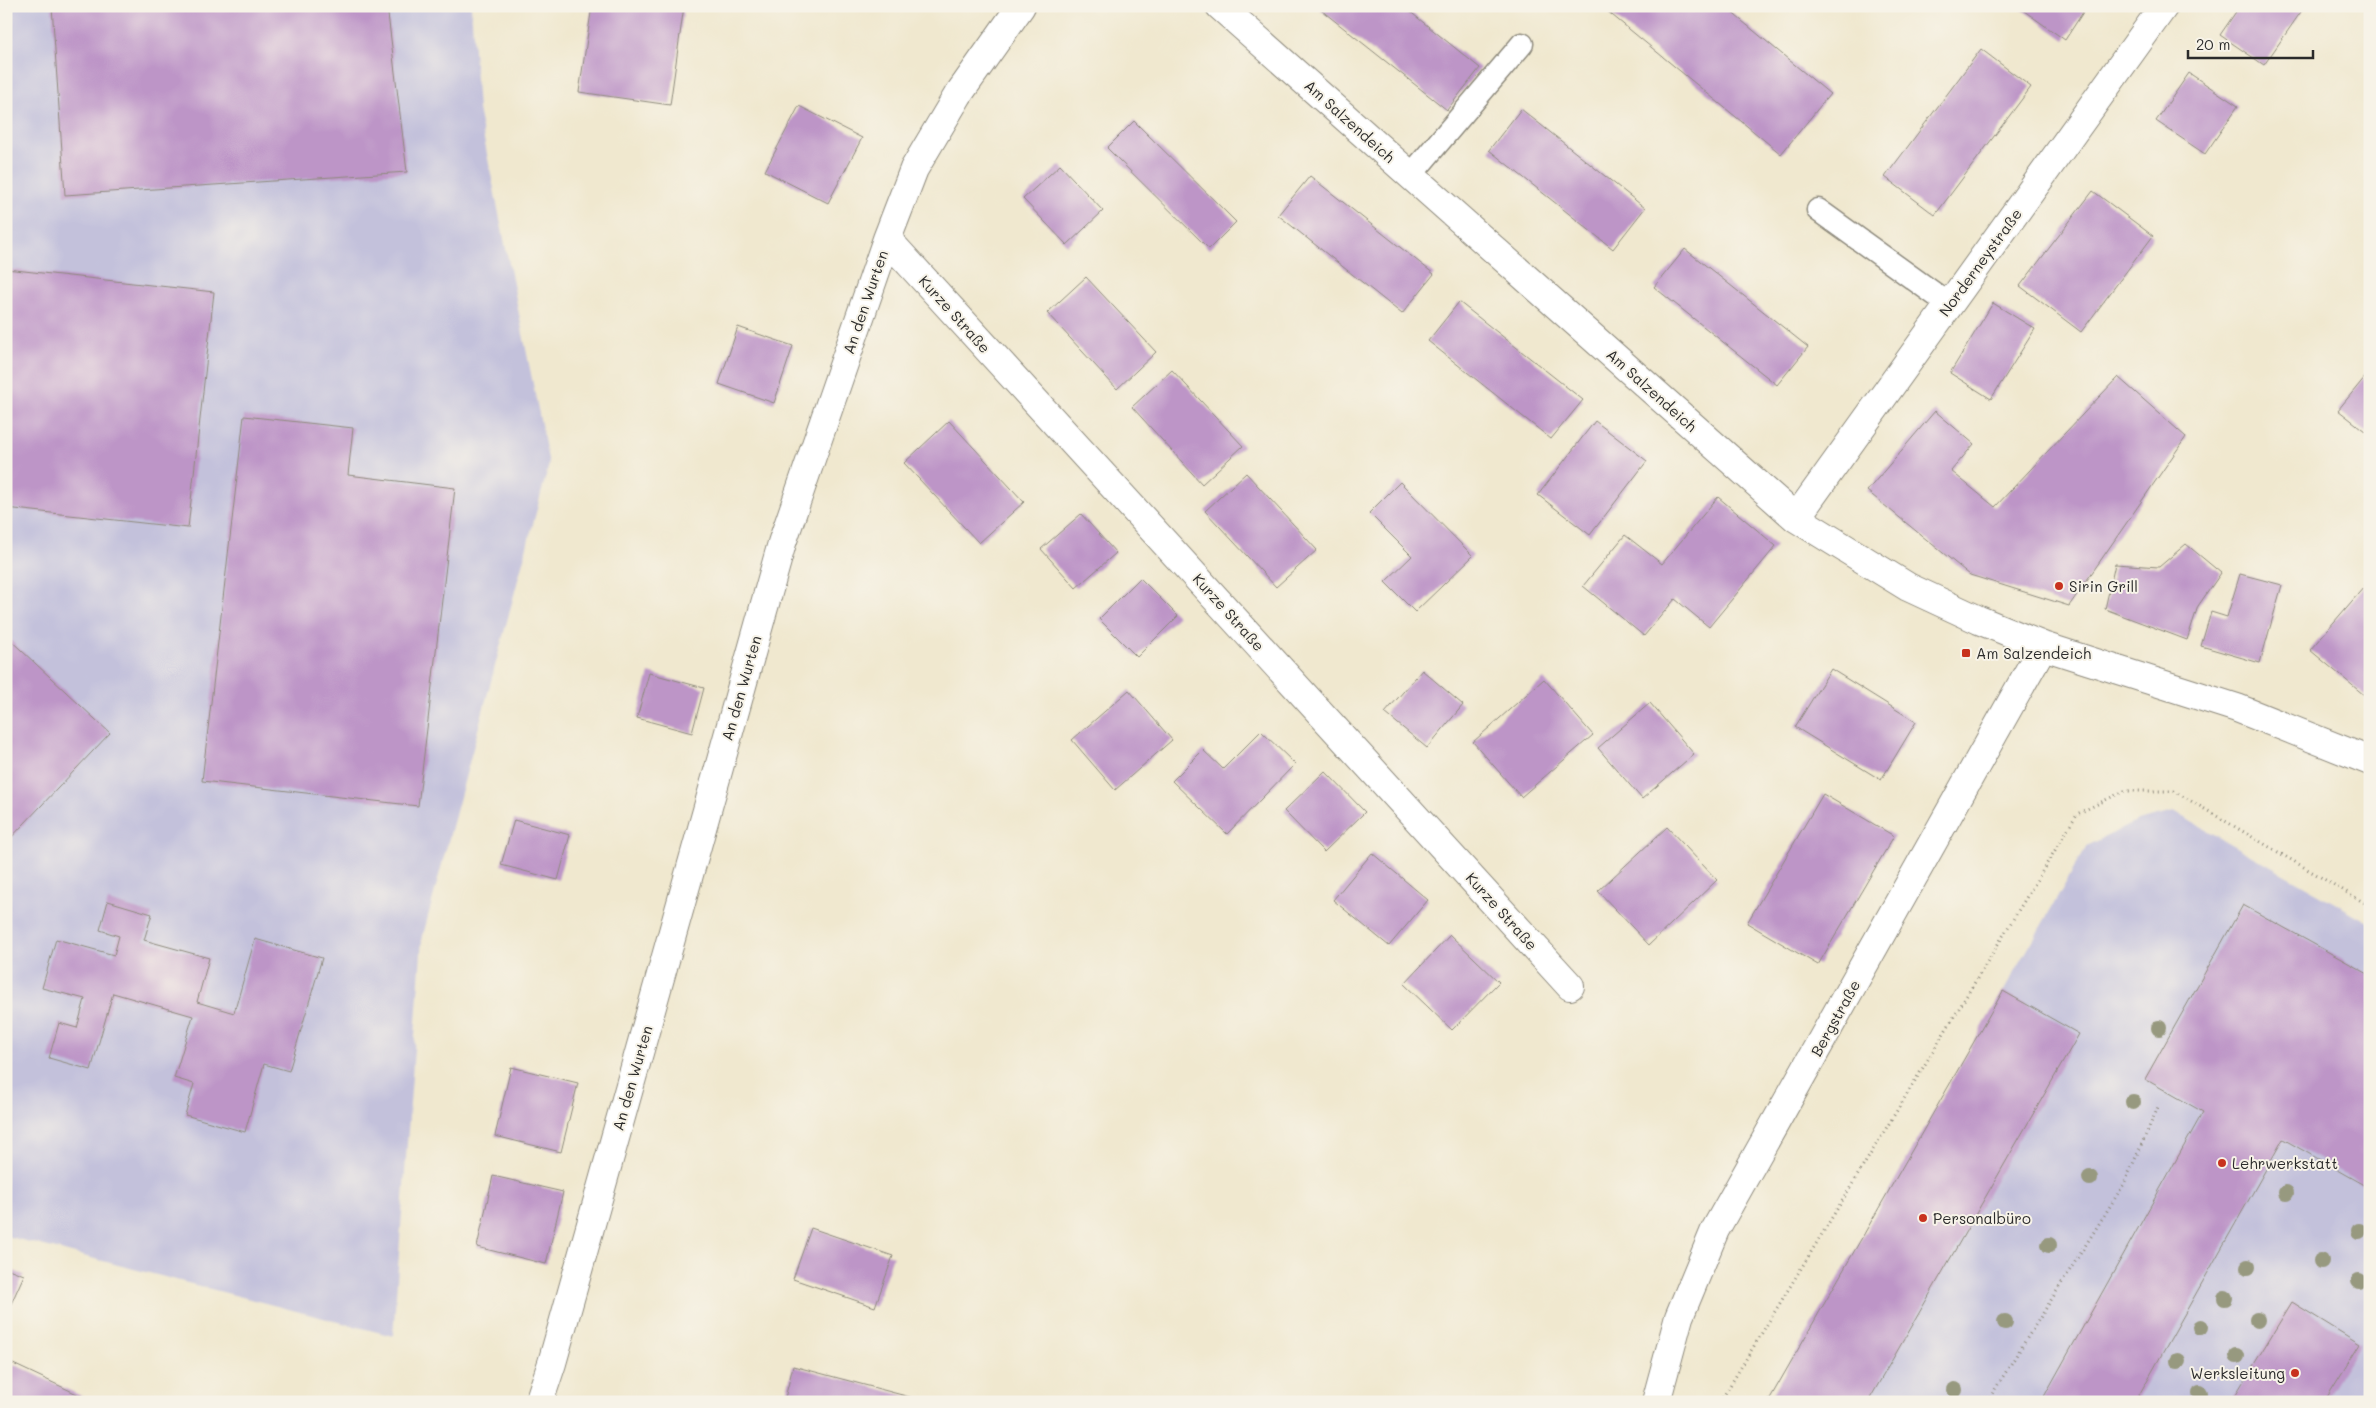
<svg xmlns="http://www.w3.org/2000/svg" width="2376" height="1408" font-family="Mali,sans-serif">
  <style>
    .industrial { fill: #c3c1db }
    .building { fill: #bd95c7 }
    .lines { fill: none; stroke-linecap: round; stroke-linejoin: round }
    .service-casing { stroke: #8e8a7d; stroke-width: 25 }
    .minor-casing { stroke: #8e8a7d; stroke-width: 30 }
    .path { stroke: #8e8a7d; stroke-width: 3; stroke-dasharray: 1 4; stroke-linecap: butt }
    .service { stroke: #fff; stroke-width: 22 }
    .minor { stroke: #fff; stroke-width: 28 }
    .tree { fill: #97997f }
    .poi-dot { fill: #c8321e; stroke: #f7f3e8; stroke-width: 2 }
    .labels { text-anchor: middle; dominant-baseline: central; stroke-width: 4; stroke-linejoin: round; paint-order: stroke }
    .street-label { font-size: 15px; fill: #2b2b2b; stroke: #f7f3e8 }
    .poi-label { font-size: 15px; fill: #2b2b2b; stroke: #f7f3e8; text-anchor: start }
  </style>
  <rect width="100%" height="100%" fill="#f7f3e8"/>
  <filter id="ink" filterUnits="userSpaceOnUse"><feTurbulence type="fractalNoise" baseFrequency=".02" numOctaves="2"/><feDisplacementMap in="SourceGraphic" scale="10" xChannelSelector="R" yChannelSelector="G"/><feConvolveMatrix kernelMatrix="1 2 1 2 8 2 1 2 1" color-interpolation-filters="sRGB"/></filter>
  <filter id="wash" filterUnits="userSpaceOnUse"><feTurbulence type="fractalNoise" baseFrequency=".0096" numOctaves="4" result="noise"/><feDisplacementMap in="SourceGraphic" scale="20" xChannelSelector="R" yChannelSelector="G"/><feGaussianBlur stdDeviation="1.12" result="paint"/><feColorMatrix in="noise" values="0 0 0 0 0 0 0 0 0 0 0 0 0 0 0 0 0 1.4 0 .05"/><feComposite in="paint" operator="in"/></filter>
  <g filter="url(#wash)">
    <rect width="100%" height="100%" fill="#f0e8cf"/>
    <path class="industrial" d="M6,6H471L478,109L549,464L422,939L393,1336L6,1236Z
      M2174,812L2370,923V1402H1768L2087,846L2137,821Z"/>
    <g id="blocks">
      <path class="building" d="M52,6H387L407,172L65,195Z
        M592,6H684L670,105L579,92Z
        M1323,6H1403L1480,68L1447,110L1321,10Z
        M1601,6H1724L1830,94L1781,154Z
        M2017,6H2087L2065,40Z
        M2240,6H2305L2264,65L2220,35Z
        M1981,49L2031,87L1935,215L1885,177Z
        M2189,73L2238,106L2205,154L2156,121Z
        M799,106L862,138L828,203L765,171Z
        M1521,109L1645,208L1613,249L1489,150Z
        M1134,121L1236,222L1209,249L1107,148Z
        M1060,165L1103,211L1067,245L1023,199Z
        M1310,176L1434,274L1402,314L1278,215Z
        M2093,191L2153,236L2081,332L2020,286Z
        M1685,249L1808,347L1777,385L1654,287Z
        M6,269L214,292L188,528L6,508Z
        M1086,277L1156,352L1117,389L1047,313Z
        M1459,302L1583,400L1551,439L1428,341Z
        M1993,303L2035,329L1991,399L1950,373Z
        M738,327L793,346L774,403L719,384Z
        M1172,370L1243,446L1202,484L1132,407Z
        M2370,371V435L2338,410Z
        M2118,377L2186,437L2069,606L1970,575L1867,491L1935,411L1974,444L1951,471L1995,507Z
        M244,416L353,428L348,475L455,488L418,806L202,781Z
        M949,421L1024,502L979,543L904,463Z
        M1595,421L1647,461L1590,535L1538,495Z
        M1246,473L1317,550L1276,587L1205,511Z
        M1400,482L1473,556L1415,612L1385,582L1412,556L1369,513Z
        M1718,497L1776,546L1709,627L1675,599L1644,636L1583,586L1625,535L1662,564Z
        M1081,514L1116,553L1076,588L1041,549Z
        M2186,544L2221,573L2198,606L2187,640L2105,609L2115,564L2159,567Z
        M2240,574L2282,585L2260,663L2201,646L2211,612L2227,617Z
        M1140,578L1178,616L1137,657L1099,619Z
        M2370,580V700L2310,650Z
        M6,636L110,733L6,843Z
        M1831,669L1916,722L1881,780L1795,727Z
        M1422,670L1463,705L1427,748L1385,713Z
        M649,673L704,688L692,733L637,718Z
        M1544,679L1593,735L1521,797L1473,742Z
        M1129,690L1172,740L1115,790L1072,740Z
        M1650,703L1694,754L1642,799L1598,748Z
        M1261,731L1295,764L1227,834L1172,781L1203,750L1223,769Z
        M1325,771L1365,812L1324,852L1284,811Z
        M1823,794L1894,836L1818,965L1747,923Z
        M514,820L570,835L558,880L501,865Z
        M1667,827L1717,880L1649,945L1598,891Z
        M1372,853L1428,900L1389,946L1333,900Z
        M108,901L152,914L144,940L209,958L197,1002L234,1013L255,939L322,958L289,1071L264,1064L245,1132L185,1115L194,1084L174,1078L193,1016L113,993L91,1070L49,1058L59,1023L77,1028L85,999L42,988L56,939L114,955L119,936L100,930Z
        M2243,905L2370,975V1188L2283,1139L2135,1402H2041L2203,1112L2145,1079Z
        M1450,935L1499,982L1452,1030L1404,984Z
        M2003,991L2079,1034L1868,1402H1768Z
        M511,1067L578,1083L561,1152L495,1136Z
        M493,1176L563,1192L546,1264L477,1247Z
        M811,1228L893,1256L875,1307L793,1279Z
        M6,1268L24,1275L6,1315Z
        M2292,1302L2360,1344L2324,1402H2231Z
        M9,1362L94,1402H6V1367Z
        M793,1366L921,1400V1402H784Z"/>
    </g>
  </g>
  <g filter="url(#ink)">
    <use href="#blocks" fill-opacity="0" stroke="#8e8a7d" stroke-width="1"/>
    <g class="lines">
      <defs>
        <path id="service" d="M1411,175L1522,44
          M1818,210L1950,305"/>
        <path id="minor" d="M1220,6L1796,518L1908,587L1979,620L2043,646L2237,708L2370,761
          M887,239L1570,986
          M1796,518L2164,6
          M539,1402L552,1363L782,543L887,239L914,169L958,95L1021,6
          M1656,1402L1679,1317L1715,1230L2043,646"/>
      </defs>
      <use href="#service" class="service-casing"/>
      <use href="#minor" class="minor-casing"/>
      <path class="path" d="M1720,1402L2077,814L2124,791H2174L2370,906
        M1987,1402L2124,1184L2159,1105"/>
      <use href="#service" class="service"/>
      <use href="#minor" class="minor"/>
    </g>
    <g class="tree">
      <circle cx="2159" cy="1028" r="8"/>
      <circle cx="2133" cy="1102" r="8"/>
      <circle cx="2090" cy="1178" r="8"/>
      <circle cx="2286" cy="1193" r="8"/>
      <circle cx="2359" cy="1231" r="8"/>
      <circle cx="2049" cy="1245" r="8"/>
      <circle cx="2321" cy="1261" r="8"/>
      <circle cx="2248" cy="1267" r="8"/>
      <circle cx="2359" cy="1281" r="8"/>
      <circle cx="2225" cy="1298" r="8"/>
      <circle cx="2257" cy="1320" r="8"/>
      <circle cx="2005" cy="1322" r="8"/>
      <circle cx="2200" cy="1327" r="8"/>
      <circle cx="2237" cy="1356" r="8"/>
      <circle cx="2178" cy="1361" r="8"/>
      <circle cx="1955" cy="1390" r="8"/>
      <circle cx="2200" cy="1393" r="8"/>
    </g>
  </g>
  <g class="poi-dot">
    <circle cx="2059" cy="586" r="5"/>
    <rect x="1961" y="648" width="10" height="10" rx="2.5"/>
    <circle cx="2222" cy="1163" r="5"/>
    <circle cx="1923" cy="1218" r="5"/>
    <circle cx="2295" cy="1373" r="5"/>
  </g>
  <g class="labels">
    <g class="street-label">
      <text transform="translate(1350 121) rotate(42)">Am Salzendeich</text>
      <text transform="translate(1980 262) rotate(-54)">Norderneystraße</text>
      <text transform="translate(865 302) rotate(-71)">An den Wurten</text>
      <text transform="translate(955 314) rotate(48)">Kurze Straße</text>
      <text transform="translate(1652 390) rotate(42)">Am Salzendeich</text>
      <text transform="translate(1229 612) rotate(48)">Kurze Straße</text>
      <text transform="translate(741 688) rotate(-74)">An den Wurten</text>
      <text transform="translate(1502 911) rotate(48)">Kurze Straße</text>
      <text transform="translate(1835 1018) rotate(-61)">Bergstraße</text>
      <text transform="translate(632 1078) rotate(-74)">An den Wurten</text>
    </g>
    <g class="poi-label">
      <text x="2069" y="586">Sirin Grill</text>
      <text x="1976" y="653">Am Salzendeich</text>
      <text x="2232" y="1163">Lehrwerkstatt</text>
      <text x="1933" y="1218">Personalbüro</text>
      <text x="2285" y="1373" text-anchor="end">Werksleitung</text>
    </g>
  </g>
  <rect width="2376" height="1408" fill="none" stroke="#f7f3e8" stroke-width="25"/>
  <path d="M2188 50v8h125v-8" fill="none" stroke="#2b2b2b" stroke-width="2.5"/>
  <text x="2196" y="50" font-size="15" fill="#2b2b2b" stroke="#f7f3e8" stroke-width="4" paint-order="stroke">20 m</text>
</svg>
